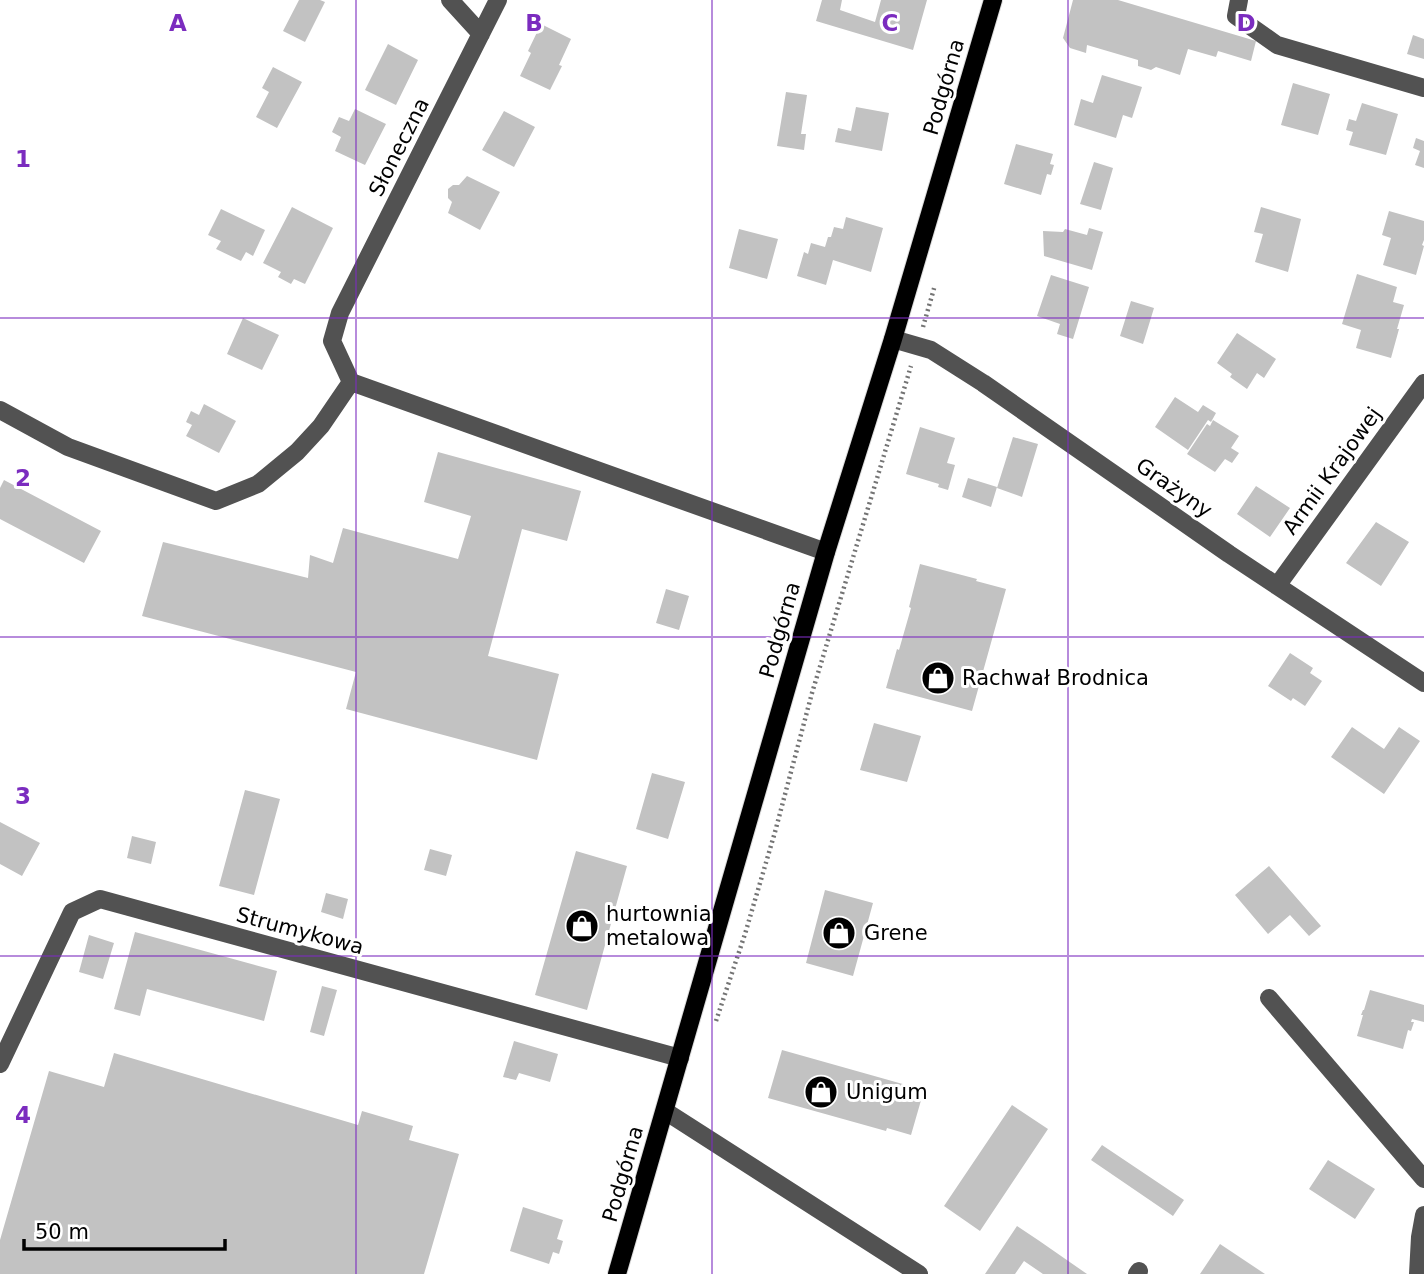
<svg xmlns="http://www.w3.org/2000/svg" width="1424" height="1274" font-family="'DejaVu Sans',sans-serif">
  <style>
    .building { fill: #c2c2c2 }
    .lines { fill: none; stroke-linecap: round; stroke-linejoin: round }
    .major-casing { stroke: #dbdbdb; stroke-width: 20 }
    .path { stroke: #747474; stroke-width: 4.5; stroke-dasharray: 2 3.5; stroke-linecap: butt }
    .minor { stroke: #525252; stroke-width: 18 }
    .major { stroke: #000; stroke-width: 18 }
    .grid { fill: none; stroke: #7b2cbf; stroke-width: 2; stroke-opacity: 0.55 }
    .labels { text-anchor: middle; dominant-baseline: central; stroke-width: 6; stroke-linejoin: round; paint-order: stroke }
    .street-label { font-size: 21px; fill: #000; stroke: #fff }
    .poi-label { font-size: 21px; fill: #000; stroke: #fff; text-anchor: start }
    .grid-label { font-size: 23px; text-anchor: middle; font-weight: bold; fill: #7b2cbf; stroke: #fff; stroke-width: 6; stroke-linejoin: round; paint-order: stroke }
  </style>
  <rect width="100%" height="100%" fill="#fff"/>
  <path class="building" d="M299,0H320L325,2L305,42L283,31Z
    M822,0H842L840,10L875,22L881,0H927L913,50L816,21Z
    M1073,0H1118L1256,41L1251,61L1218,51L1216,57L1188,49L1180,75L1156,67L1151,70L1138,66V60L1087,45L1086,53L1070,48L1063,38Z
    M541,24L571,39L559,65L562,66L550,90L520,76L531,53L528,51Z
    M1413,35L1424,39V59L1407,54Z
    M388,44L418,60L396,105L365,90Z
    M273,67L302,82L277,128L256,117L269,92L262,88Z
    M1102,75L1142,87L1132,118L1123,115L1116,138L1074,125L1081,99L1093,103Z
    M1293,83L1330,94L1318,135L1281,125Z
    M786,92L807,95L801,134H806L804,150L777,146Z
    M1362,103L1398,114L1386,155L1349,145L1353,132L1346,130L1349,119L1356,121Z
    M856,107L889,113L882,151L835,142L838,128L851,131Z
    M355,109L386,124L365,165L335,151L341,137L332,132L339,117L349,121Z
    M504,111L535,127L514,167L482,150Z
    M1416,138L1424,141V168L1415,165L1420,151L1413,148Z
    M1016,144L1053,154L1050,164L1054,165L1051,175L1047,174L1041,195L1004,184Z
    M1094,162L1113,168L1101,210L1080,204Z
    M467,176L500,192L480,230L448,213L452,202L448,198V189L453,185H459Z
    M292,207L333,228L305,284L294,279L291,284L278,277L281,272L263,263Z
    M1261,207L1301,219L1288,272L1255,262L1263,234L1254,232Z
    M221,209L265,230L253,256L246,252L241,261L216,249L221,241L208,235Z
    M1389,211L1424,221V240L1422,245L1424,246L1416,275L1383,265L1391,238L1382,235Z
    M846,217L883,228L871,272L833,260L826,285L797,276L804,252L808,254L811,243L825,247L828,237H831L834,227L843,229Z
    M1089,228L1103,232L1092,270L1044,256L1043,231L1063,232L1065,229L1087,235Z
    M739,229L778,239L767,279L729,268Z
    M1357,274L1397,287L1393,302L1404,305L1397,329H1399L1391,358L1356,348L1361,330L1342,324Z
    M1051,275L1089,287L1073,339L1057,334L1060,324L1037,316Z
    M1131,301L1154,308L1143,344L1120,336Z
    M243,318L279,335L262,370L227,354Z
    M1237,333L1276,359L1264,378L1257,373L1247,389L1230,377L1232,374L1217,363Z
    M1175,397L1198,412L1203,405L1216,413L1211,422L1208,420L1188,450L1155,427Z
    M204,404L236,421L219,453L186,436L192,425L186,422L191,411L199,415Z
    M1213,420L1239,436L1231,448L1239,453L1232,463L1225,459L1215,472L1187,454L1207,424L1210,426Z
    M920,427L955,438L947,463L955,465L948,490L938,487L939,484L906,474Z
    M1013,437L1038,444L1022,497L997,488Z
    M438,452L581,491L567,541L522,529L488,656L559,674L537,760L346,709L356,672L142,616L163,542L308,578L310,555L333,563L343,528L458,559L471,516L424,502Z
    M968,478L997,487L991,507L962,497Z
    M4,480L101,531L84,563L0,519V488Z
    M1256,486L1290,508L1270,537L1237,514Z
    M1376,522L1409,542L1381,586L1346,563Z
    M920,564L977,579L976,581L1006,589L972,711L886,688L897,649L899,650L911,608L909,607Z
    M666,589L689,596L679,630L656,623Z
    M1290,653L1313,668L1310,673L1322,681L1305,706L1293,698L1291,701L1268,686Z
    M874,723L921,736L907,782L860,770Z
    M1352,727L1384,749L1399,727L1420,741L1384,794L1331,757Z
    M652,773L685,782L668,839L636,829Z
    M245,790L280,799L254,895L219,886Z
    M0,822L40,843L22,876L0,864Z
    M132,836L156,842L151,864L127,858Z
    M430,849L452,855L446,876L424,870Z
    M576,851L627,866L587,1010L535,995Z
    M1269,866L1321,926L1309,936L1290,915L1268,934L1235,895Z
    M825,890L873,903L853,976L806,963Z
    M326,893L348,899L343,919L321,912Z
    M135,932L277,971L264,1021L147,989L140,1016L114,1009Z
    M89,935L114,943L103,979L79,972Z
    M322,986L337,990L324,1036L310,1032Z
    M1370,990L1424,1005V1022L1412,1019L1411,1022H1414L1411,1031L1408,1030L1403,1049L1357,1036L1363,1015H1361L1363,1010H1364Z
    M514,1041L558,1054L550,1082L519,1073L516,1080L503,1077Z
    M782,1050L924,1090L911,1135L887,1128L886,1131L768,1098Z
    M114,1053L358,1125L362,1111L413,1126L409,1140L459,1154L424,1274H0V1240L49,1071L104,1087Z
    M1012,1105L1048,1129L980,1231L944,1206Z
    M1102,1145L1184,1200L1173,1216L1091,1160Z
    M1328,1160L1375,1189L1355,1219L1309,1189Z
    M523,1207L563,1220L557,1239L563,1241L559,1254L553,1252L549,1264L510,1251Z
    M1017,1226L1038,1240L1087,1274H1043L1024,1261L1015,1274H985Z
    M1220,1244L1265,1274H1200Z"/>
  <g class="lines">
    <defs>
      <path id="major" d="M617,1274L826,552L893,339L993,0"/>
    </defs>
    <use href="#major" class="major-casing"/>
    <path class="path" d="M923,327L935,285
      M716,1021L745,934L775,832L812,693L911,366"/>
    <path class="minor" d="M450,0L481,34
      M498,0L340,313L332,341L351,382L826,552
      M1239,0L1236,16L1277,45L1424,88
      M893,339L931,350L983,383L1229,554L1424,683
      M0,410L68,447L216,501L258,484L297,452L321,426L351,382
      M1277,586L1424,383
      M1269,998L1424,1179
      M0,1064L72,912L100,899L680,1058
      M665,1111L919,1274
      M1137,1274L1139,1271
      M1418,1274L1420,1237L1424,1215"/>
    <use href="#major" class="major"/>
  </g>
  <path class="grid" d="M356,0V1274M712,0V1274M1068,0V1274M0,318H1424M0,637H1424M0,956H1424"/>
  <defs>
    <symbol id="shop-disc" viewBox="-11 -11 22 22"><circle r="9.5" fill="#000" stroke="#fff"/><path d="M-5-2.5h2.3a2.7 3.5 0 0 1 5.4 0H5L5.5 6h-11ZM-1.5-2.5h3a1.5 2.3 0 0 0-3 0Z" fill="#fff"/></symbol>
  </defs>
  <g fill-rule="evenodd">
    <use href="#shop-disc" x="919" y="659" width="38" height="38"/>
    <use href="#shop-disc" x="563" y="907" width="38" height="38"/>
    <use href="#shop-disc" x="820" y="914" width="38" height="38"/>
    <use href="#shop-disc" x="802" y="1073" width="38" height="38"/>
  </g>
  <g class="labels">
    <g class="street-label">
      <text transform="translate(944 87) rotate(-74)">Podgórna</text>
      <text transform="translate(399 147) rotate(-63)">Słoneczna</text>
      <text transform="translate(1332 471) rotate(-54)">Armii Krajowej</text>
      <text transform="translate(1174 488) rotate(35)">Grażyny</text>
      <text transform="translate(780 630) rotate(-74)">Podgórna</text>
      <text transform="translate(300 931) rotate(15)">Strumykowa</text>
      <text transform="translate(623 1174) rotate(-74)">Podgórna</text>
    </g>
    <g class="poi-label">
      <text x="962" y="678">Rachwał Brodnica</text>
      <text x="606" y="914">hurtownia<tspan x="606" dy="24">metalowa</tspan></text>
      <text x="864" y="933">Grene</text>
      <text x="846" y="1092">Unigum</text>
    </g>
  </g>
  <g class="grid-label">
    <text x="178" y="31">A</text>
    <text x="534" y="31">B</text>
    <text x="890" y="31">C</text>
    <text x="1246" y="31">D</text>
    <text x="23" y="167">1</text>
    <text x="23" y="486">2</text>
    <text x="23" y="804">3</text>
    <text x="23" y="1123">4</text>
  </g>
  <path d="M24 1239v10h201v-10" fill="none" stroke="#000000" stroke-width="3.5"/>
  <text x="35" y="1239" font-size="21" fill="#000000" stroke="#ffffff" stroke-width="5" paint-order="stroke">50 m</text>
</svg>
